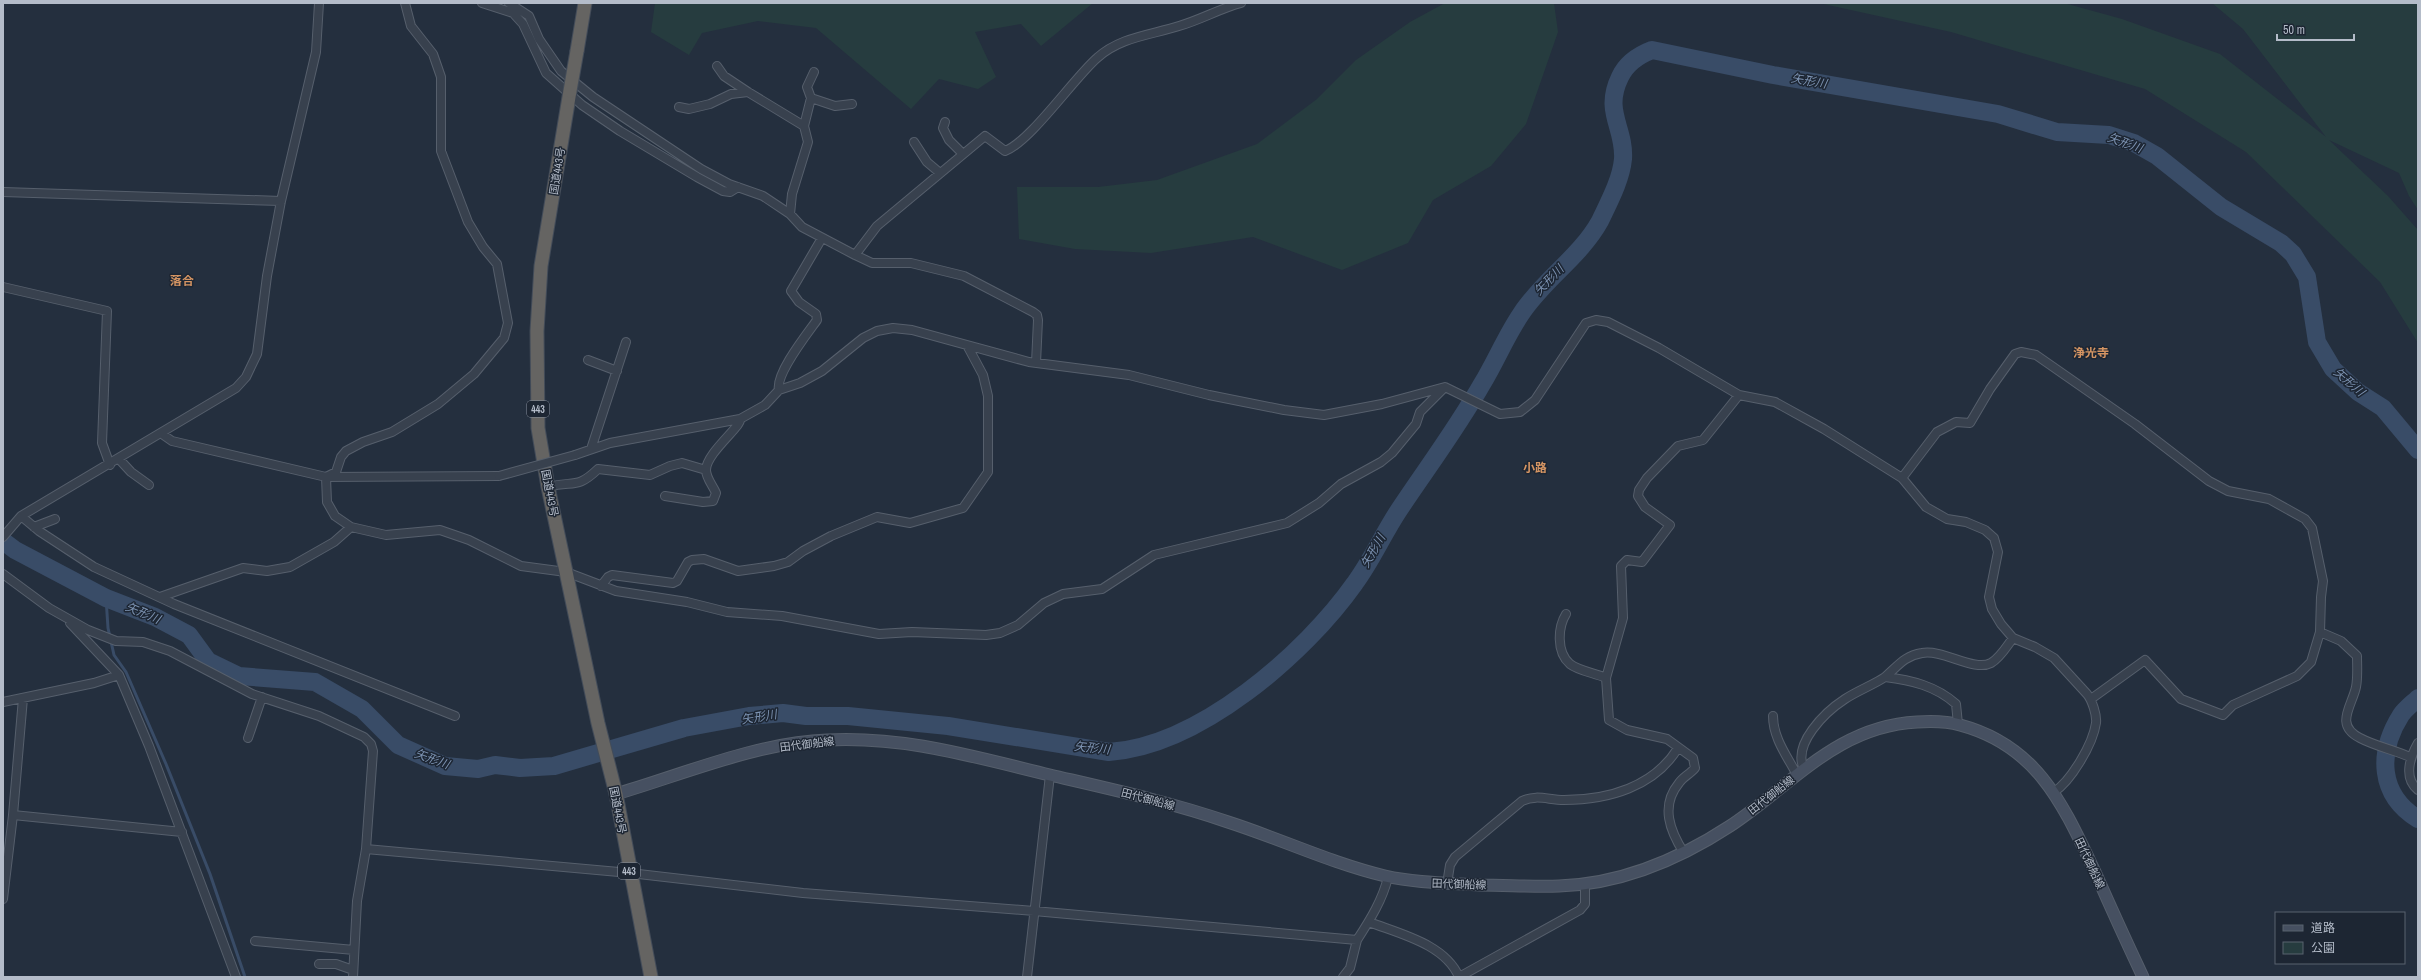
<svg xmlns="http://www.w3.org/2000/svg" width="2421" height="980" font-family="'Archivo Narrow','Noto Sans JP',sans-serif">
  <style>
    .green { fill: #263c3f }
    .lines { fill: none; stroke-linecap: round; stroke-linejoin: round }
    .stream { stroke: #394c67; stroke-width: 3 }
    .river { stroke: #394c67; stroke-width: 18 }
    .minor-casing { stroke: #565f6c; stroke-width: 10 }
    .secondary-casing { stroke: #565f6c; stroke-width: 13 }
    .trunk-casing { stroke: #434c59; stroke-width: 15 }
    .minor { stroke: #38414e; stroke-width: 8 }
    .secondary { stroke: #465061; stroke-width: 11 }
    .trunk { stroke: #656462; stroke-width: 13 }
    .minor-bridge-casing { stroke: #565f6c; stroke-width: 10; stroke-linecap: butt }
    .trunk-bridge-casing { stroke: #434c59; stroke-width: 15; stroke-linecap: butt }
    .minor-bridge { stroke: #38414e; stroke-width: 8 }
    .trunk-bridge { stroke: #656462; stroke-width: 13 }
    .labels { text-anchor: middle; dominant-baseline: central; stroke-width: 3; stroke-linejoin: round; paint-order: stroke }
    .shield { fill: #1d2633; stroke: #878f9c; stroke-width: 1 }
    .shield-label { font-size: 10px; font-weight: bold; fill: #b4bcc9 }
    .street-label { font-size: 11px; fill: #b4bcc9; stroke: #1d2633 }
    .water-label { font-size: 12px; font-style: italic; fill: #7c92b1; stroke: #1d2633 }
    .neighbourhood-label { font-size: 12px; font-weight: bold; fill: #d59563; stroke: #1d2633 }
  </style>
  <rect width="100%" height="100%" fill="#242f3e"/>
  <path class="green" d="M655,3H1093L1041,46L1021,24L975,32L996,77L978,89L939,79L911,109L816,28L758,21L702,33L689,55L651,32Z
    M1445,3H1554L1558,32L1526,124L1491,166L1433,200L1408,243L1342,270L1253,237L1151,253L1075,249L1019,239L1017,187H1098L1157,180L1257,144L1317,99L1356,60L1410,22Z
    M1819,3H2064L2122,19L2220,54L2326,137L2243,29L2212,3H2418V210L2409,196L2399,173L2329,140L2388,196L2418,230V343L2380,282L2246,152L2145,89L1951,32Z"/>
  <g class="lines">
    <path class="stream" d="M106,598L108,628L114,655L126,672L166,764L210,874L245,977"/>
    <path class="river" d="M3,541L15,550L106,598L155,617L189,635L208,661L239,676L315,682L362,709L398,745L445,766L478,769L495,765L520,768L554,766L684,728L749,716L783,713L806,716H848L948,726L1109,752C1199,746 1305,654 1355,583C1372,560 1383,534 1399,510C1427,468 1457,428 1482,384C1496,361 1506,336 1521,314C1544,279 1580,257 1600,221C1609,202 1621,180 1623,159C1625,127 1603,112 1620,77C1626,64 1639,55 1652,50L1773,75L1998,114L2057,132L2109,135L2134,143L2157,156L2221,207L2281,243L2293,254L2307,277L2317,342L2333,369L2358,392L2383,408L2418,450
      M2418,698C2413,703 2405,709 2401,715C2377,753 2379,795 2418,819"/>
    <defs>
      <path id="minor" d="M482,3L513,13L523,24L546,73L582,105L620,131L697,177L723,191L730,192L738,187
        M509,3L529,16L539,39L561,71L593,97L701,169L729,184L763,196L790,214L802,227L855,255L877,226L985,136L1005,151C1030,142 1074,78 1097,58C1120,37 1151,35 1179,26C1200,20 1219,9 1241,3
        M717,66L724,76L748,92
        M811,98L807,87L814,72
        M679,107L689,109L710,104L731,94L748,92L804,126L808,142L792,194L790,214
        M945,122L943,128L949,140L963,154
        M804,126L811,98L835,106L852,104
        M914,142L927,162L940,173
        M3,192L281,201
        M855,255L872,263H911L964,276L1033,312L1037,315L1038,320L1036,363
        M3,287L107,311L102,443L110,465
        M588,360L617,371
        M779,390C775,374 807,334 817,320L816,314L799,302L791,291L822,238
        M162,434L172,441L326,477L499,476
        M591,449L626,342
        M575,455L610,443L740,419L765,405L779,390L800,383L822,371L863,338L877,331L893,328L912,330L1029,362L1129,375L1209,395L1284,410L1324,415L1382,404L1445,387L1500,414L1520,412L1535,400L1586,323L1596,320L1608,322L1659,348L1739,395L1775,402L1824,429L1902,478L1926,507L1947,519L1966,522L1985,530L1994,538L1998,552L1989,597L1992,609L2001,624L2013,638L2035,647L2054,658L2087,694C2092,700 2097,715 2096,723C2093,744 2071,781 2054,792
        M119,459L131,472L149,485
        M326,477L327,502L335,516L351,527L386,535L440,530L469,540L521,566L566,572L616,591L687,602L727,612L782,616L879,634L912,632L986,635L1000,633L1018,625L1044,603L1063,594L1102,589L1154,555L1287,523L1319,503L1341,484L1381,462L1392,453L1416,424L1420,412L1442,390
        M326,477L336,472L341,457L346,451L363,442L392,432L438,404L474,374L504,338L508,323L497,264L483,247L468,222L441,151V77L433,54L411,26L405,3
        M1902,478L1937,432L1956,422L1970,423L1990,389L2015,354L2021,352L2036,355L2135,424L2209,481L2228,491L2269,499L2305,519L2312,528L2323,581L2321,597L2320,632L2311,662L2297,676L2233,705L2223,715L2181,699L2145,660L2091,699
        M548,487C574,480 576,490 598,469L650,475L670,466L682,463L706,470
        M665,496L703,502L713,501L716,493C713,486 706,478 706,470C706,453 743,425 740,419
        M21,516L39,531L94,567L174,604L455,716
        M34,527L55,519
        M3,537L21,516L236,388L246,377L257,354L267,276L281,201L316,52L319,3
        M3,574L49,608L88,630L116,641L143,642L170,651L252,694L319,716L364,737L371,744L373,751L366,849L357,901L353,977
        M601,586L608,577L612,575L673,583L677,581L688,562L692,560L704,559L738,571L774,566L788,562L803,551L831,536L877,517L910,523L963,508L988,472V396L983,375L968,347
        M160,597L243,568L267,571L290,567L334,542L351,527
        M1566,614C1558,627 1556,652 1570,664C1579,671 1595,673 1606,678
        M70,623L119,675L149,746L236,977
        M2320,632L2341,641L2357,656C2357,665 2358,677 2356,687C2352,706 2334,725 2360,738C2375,746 2394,750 2410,757
        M1885,677C1911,680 1936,686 1956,704L1958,724
        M3,702L94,683L119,675
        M1773,716C1773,738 1787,756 1797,775
        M248,738L262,697
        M2418,743C2410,757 2403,778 2418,790
        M1804,769C1792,744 1825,712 1845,699C1857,691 1875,684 1885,677C1898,666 1904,656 1922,653C1943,649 1974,672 1991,663C2000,658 2007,646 2013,638
        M13,815L23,698
        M366,849L630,873L803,893L1034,911L1357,940C1370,920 1383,899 1388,877
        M1684,853C1670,831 1660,806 1679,783C1683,777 1690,774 1695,768L1693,758L1667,739L1627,730L1609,720L1606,678L1623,618L1621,566L1627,560L1642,562L1670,525L1645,507L1638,496L1639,490L1647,478L1678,446L1703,440L1739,395
        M1447,884L1450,865L1455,857L1522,801C1537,794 1548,800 1564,800C1608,800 1654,787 1678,748
        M3,899L13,815L182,832
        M1369,922C1400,934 1445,944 1459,977
        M255,941L354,950
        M319,964H336L353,970
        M1027,977L1050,775
        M1343,977L1350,968L1357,940
        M1459,977L1580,910L1585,904V885"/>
      <path id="secondary" d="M616,794C681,775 759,742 827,740C906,736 974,757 1050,775C1110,789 1170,802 1228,822C1281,839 1331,863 1385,876C1416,883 1448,883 1480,885C1507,885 1533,887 1559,886C1621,884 1678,860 1730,826C1792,785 1837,726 1917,722C1932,721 1946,721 1960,725C2039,746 2064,807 2096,874C2111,908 2127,943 2143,977"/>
      <path id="trunk" d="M577,51L585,3
        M570,91L541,266L537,331L538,428L548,487L572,600L598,723L616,794L651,977"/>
    </defs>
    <use href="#minor" class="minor-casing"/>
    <use href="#secondary" class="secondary-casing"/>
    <use href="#trunk" class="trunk-casing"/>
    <use href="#minor" class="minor"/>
    <use href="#secondary" class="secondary"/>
    <use href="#trunk" class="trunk"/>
    <defs>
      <path id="minor-bridge" d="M499,476L575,455"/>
      <path id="trunk-bridge" d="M570,91L577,51"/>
    </defs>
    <use href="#minor-bridge" class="minor-bridge-casing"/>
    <use href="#trunk-bridge" class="trunk-bridge-casing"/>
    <use href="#minor-bridge" class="minor-bridge"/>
    <use href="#trunk-bridge" class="trunk-bridge"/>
  </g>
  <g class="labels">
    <g class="shield">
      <rect x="527" y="401" width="22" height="16" rx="3"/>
      <rect x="618" y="863" width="22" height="16" rx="3"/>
    </g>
    <g class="shield-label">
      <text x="538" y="409">443</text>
      <text x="629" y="871">443</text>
    </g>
    <g class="street-label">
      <text transform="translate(557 171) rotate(-81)">国道443号</text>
      <text transform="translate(550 493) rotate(79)">国道443号</text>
      <text transform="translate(807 744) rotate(-7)">田代御船線</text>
      <text transform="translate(1771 795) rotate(-38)">田代御船線</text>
      <text transform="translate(1148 799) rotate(15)">田代御船線</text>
      <text transform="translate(618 810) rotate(79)">国道443号</text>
      <text transform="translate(2090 863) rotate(65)">田代御船線</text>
      <text transform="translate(1459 884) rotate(2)">田代御船線</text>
    </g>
    <g class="water-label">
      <text transform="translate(1809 81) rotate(10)">矢形川</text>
      <text transform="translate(2125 143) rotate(20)">矢形川</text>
      <text transform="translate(1549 280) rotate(-46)">矢形川</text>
      <text transform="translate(2349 382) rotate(41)">矢形川</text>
      <text transform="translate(1373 551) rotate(-60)">矢形川</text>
      <text transform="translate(143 613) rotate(23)">矢形川</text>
      <text transform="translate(759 717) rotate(-9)">矢形川</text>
      <text transform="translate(1092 748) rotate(6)">矢形川</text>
      <text transform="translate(432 759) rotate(20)">矢形川</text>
    </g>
    <g class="neighbourhood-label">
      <text x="182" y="281">落合</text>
      <text x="2091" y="353">浄光寺</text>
      <text x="1535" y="468">小路</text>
    </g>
  </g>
  <rect width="2421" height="980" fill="none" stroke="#b4bcc9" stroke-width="8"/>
  <rect x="2275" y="912" width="130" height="52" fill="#1d2633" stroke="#59626f"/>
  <rect x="2283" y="925" width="20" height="6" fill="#465061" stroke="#59626f"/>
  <text x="2311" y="932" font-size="12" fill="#b4bcc9">道路</text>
  <rect x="2283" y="942" width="20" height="12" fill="#263c3f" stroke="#59626f"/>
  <text x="2311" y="952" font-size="12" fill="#b4bcc9">公園</text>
  <path d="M2277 34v6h77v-6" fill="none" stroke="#b4bcc9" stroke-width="2"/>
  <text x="2283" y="34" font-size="12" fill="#b4bcc9" stroke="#1d2633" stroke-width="3" paint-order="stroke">50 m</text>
</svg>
